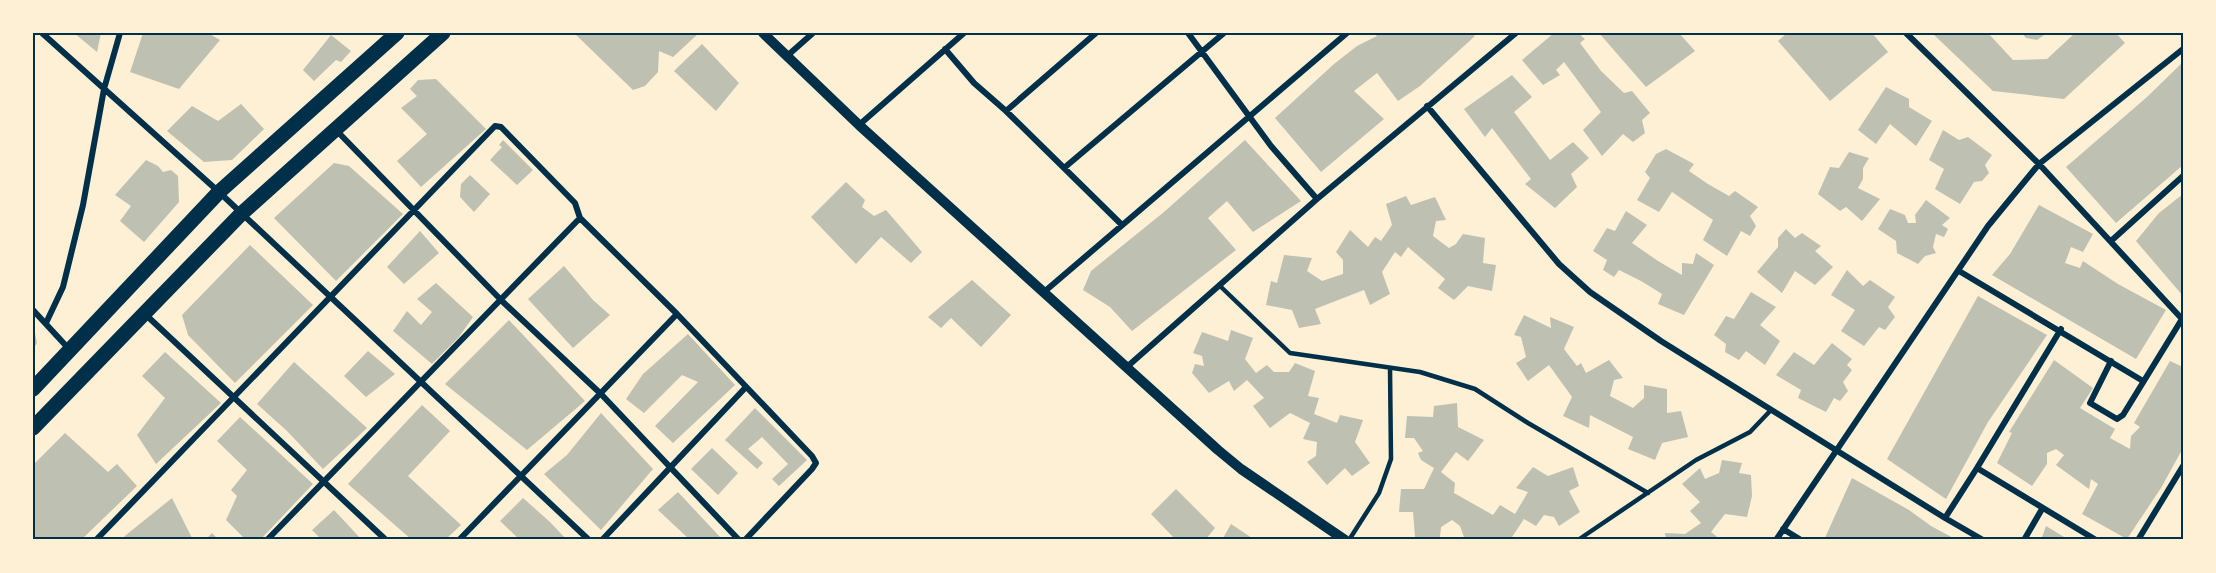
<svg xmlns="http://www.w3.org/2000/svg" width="2216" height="573" font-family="Inter,sans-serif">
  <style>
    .building { fill: #bec0b2 }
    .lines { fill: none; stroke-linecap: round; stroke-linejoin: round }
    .service { stroke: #003049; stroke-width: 4.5 }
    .minor { stroke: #003049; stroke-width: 6 }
    .tertiary { stroke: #003049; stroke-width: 10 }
    .primary { stroke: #003049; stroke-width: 15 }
    .neatline { fill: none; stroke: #003049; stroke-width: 2 }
  </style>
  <rect width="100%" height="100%" fill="#fdf0d5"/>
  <path class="building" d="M74,33H101L97,52Z
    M143,33H208L220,40L179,89L130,72Z
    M574,33H699L673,57L659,51L658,72L645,86L633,90Z
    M1374,33H1472L1475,36L1420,86L1398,101L1377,73L1354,91L1384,119L1321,172L1275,118L1334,64L1357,46L1377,36Z
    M1554,33H1578L1585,39L1580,43L1601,71L1624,93L1632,91L1650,113L1642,120L1645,133L1633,142L1623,134L1602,156L1583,130L1601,112L1564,62L1556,70L1560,75L1543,85L1522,60Z
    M1599,33H1679L1695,51L1646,87Z
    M1787,33H1872L1888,52L1830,101L1778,41Z
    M1932,33H1988L2013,60L2047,59L2075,33H2116L2125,43L2064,99L1993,91Z
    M2022,33H2047L2037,40L2026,38Z
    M331,35L351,51L341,62L336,60L314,81L303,70Z
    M702,44L739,83L716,111L674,71Z
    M2183,62V165L2116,223L2066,167L2147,97Z
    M1512,75L1532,97L1514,112L1550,160L1573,142L1589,158L1571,174L1577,187L1555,208L1525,184L1531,179L1492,128L1485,137L1464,109Z
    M436,79L486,129L421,187L397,161L427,134L401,108L417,96L410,89L418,80Z
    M1886,87L1909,99V107L1932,121L1916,146L1890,124L1876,144L1858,130Z
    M241,104L264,129L232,160L204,162L167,131L192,106L218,121Z
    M1943,130L1959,140L1968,137L1992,155L1985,165L1989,173L1982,181L1974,182L1960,204L1935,189L1944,169L1929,160Z
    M503,140L533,170L517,185L490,160L502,147L499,145Z
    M1245,140L1301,201L1253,232L1227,201L1208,218L1236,250L1132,331L1110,307L1083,290L1091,271L1164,212Z
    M1666,149L1694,164L1689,171L1708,184L1729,196L1735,191L1758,207L1750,216L1756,226L1750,236L1741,231L1727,256L1703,240L1713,220L1672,192L1659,212L1637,200L1650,178L1645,172L1656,154Z
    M1849,152L1869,158L1863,168V179L1858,188L1880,199L1862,221L1846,207L1840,211L1818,194L1830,167L1839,168Z
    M146,160L158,166L163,172L171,170L178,176L179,202L144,242L120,221L131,206L115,195Z
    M334,163L349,166L403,214L336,281L274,218Z
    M470,175L490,194L474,212L460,197L461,184Z
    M846,182L865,200L862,207L874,216L886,210L922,252L911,263L881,237L856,264L811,217Z
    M2183,194V296L2136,241L2159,213Z
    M1406,196L1411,205L1435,197L1446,220L1436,221L1433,236L1449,248L1456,244L1463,234L1485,238L1483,263L1496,265L1492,291L1468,286L1454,300L1438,288L1445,279L1408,247L1401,257L1395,252L1382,272L1390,294L1370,305L1364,290L1315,309L1321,324L1299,328L1292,310L1266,305L1271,281L1277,283L1284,255L1312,258L1307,271L1322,281L1343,274V260L1336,252L1350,230L1368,247L1375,237L1381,241L1392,225L1386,204Z
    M1926,200L1950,218L1942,225L1948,229L1944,237L1936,234L1933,247L1936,253L1925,256L1918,264L1897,253L1896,241L1878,229L1890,209L1905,215L1908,223H1916L1915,215Z
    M2039,205L2093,234L2083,252L2071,247L2065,263L2080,268L2083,261L2118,284L2166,310L2136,359L1992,275L2010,254Z
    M1626,211L1647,225L1632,243L1658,261L1682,275V263L1693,264L1696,253L1714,265L1684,315L1658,304L1662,294L1641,281L1619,270L1614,277L1603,270L1607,260L1593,251L1607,228L1615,231Z
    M1786,229L1795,238L1802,233L1821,246L1815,251L1833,267L1815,285L1795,271L1782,293L1757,272L1778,247V238Z
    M420,231L439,253L404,284L387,267Z
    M250,245L313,305L235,383L188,335L182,315Z
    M564,266L593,300L610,315L573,348L528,299Z
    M1847,270L1863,286L1870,280L1895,297L1888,307L1895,317L1885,330L1879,327L1864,346L1841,331L1855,310L1831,295Z
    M972,280L1011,315L981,347L951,318L941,328L928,317Z
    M436,283L473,317L459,337L432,364L393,331L407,311L421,325L432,312L417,299Z
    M1751,292L1776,307L1760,325L1780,341L1765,365L1746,351L1739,360L1725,352L1726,344L1714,335L1726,316L1734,319Z
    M1978,296L2047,335L1988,422L1946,499L1887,459Z
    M1524,315L1551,328L1550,317L1574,327L1564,349L1577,366L1581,363L1586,373L1609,360L1623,378L1614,380L1610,396L1633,408L1644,398V385L1667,389V413L1681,411L1688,437L1662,443L1655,460L1628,449L1633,437L1590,415L1589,428L1563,416L1572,397L1549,365L1528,381L1516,363L1526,357L1521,337L1514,335Z
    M509,320L585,401L527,450L445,384Z
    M33,323L37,343L33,349Z
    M1231,330L1253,338L1245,359L1256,373L1267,365L1274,372H1289L1295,363L1315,371L1308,396L1319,398L1314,414L1337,423L1340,415L1363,420L1355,442L1370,463L1352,476L1345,468L1327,485L1307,462L1316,456L1317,442L1303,439L1310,423L1290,413L1270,428L1253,406L1264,398L1247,380L1234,391L1229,381L1209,393L1192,373L1195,364L1204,366L1202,356L1193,353L1202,332L1228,341Z
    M688,334L735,385L673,443L655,426L698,382L682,375L644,413L626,399L643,374Z
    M1832,343L1852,359L1847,365L1852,370L1843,382L1848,391L1840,401L1834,398L1826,412L1798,398L1801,390L1776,375L1794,352L1814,365Z
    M368,351L395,374L366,397L344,376Z
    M165,352L221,403L156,464L137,435L165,398L142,376Z
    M2054,360L2093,388L2080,408L2115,429L2110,438L2130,449L2131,436L2140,427L2134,423L2170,361L2183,367V448L2161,488L2127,539L2082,514L2098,484L2091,479L2089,489L2056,465L2064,455L2056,449L2047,453V464L2032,486L1997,463L2012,433L2009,432Z
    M294,362L367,428L323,469L287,431L257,404Z
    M1457,403L1458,427L1484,440L1468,461L1456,452L1441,472L1455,483L1454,493L1493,515L1500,505L1515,514L1528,492L1516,488L1533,467L1548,476L1573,467L1579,486L1569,491L1580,512L1559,526L1554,517L1544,515L1536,526L1524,519L1510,540H1465L1460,526L1452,520L1441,527L1440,537H1415L1413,512H1399L1401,489H1424L1434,468L1421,460L1418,453L1423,451L1414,438H1405L1407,416L1433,417L1434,406Z
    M422,405L450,431L408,476L461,525L445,540H412L348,484Z
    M755,408L807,460L779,486L772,479L788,464L762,437L748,449L763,463L757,469L725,440Z
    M601,413L653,469L601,530L544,474L567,455Z
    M240,417L313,484L260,540H246L226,520L237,496L231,490L247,470L217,441Z
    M65,433L108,472L117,464L137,486L81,540H33V465Z
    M712,448L738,473L718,495L691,469Z
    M1722,460L1742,463L1739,473L1751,475L1752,496L1747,517L1725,514L1711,532L1721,540H1666L1665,533L1685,534L1701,523L1690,511L1700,502L1682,484L1700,468L1705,479L1719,473Z
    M1852,478L1909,510L1931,526L1957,540H1824Z
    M1176,489L1215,528L1205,540H1176L1151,514Z
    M678,492L721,538L719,540H690L658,510Z
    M172,498L193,540H121L126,535Z
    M523,498L550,522L567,540H520L500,521Z
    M334,510L362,540H322L312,530Z
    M1231,524L1255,540H1222Z
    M2046,526L2069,540H2041Z
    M212,533L219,540H205Z"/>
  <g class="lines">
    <path class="service" d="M1219,285L1290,353L1420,372L1475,389L1528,423L1648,493
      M1349,540L1379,493L1391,459L1390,368
      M1578,540L1696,460L1750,432L1771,410"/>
    <path class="minor" d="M42,33L219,192L589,540
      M1188,33L1271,146L1317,199
      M1906,33L2039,164L2183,320
      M945,49L974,83L1006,111L1122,225
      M787,56L813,33
      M1427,106L1559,264L1590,292L1661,341L1945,518
      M1006,111L1096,33
      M859,125L964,33
      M336,130L502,301L601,394L739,540
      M1064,168L1224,33
      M580,218L677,314L812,456L816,463L812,469L745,540
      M2111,241L2183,176
      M1959,271L2143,381
      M1044,292L1347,33
      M33,310L69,349
      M146,315L386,540
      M46,323L63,287L83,205L104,89L120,33
      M2111,361L2090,403L2117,419L2123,415L2182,319
      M1128,366L1317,199L1516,33
      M1977,468L2061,329
      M1783,529L1801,540
      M96,540L495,126L501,127L575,203L580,218
      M267,540L580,218
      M459,540L677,314
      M602,540L746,387
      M1776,540L1988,226L2039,164L2183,49
      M1983,540L1945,518L1977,468L2096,540
      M2024,540L2042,509
      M2138,540L2183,466"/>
    <path class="tertiary" d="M763,33L859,125L1218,450L1241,469L1345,540"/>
    <path class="primary" d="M33,389L219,192L397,33
      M33,428L241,214L443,33"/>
  </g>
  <rect width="2216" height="573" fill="none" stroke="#fdf0d5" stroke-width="69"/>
  <rect x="34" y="34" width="2148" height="504" class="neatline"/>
</svg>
